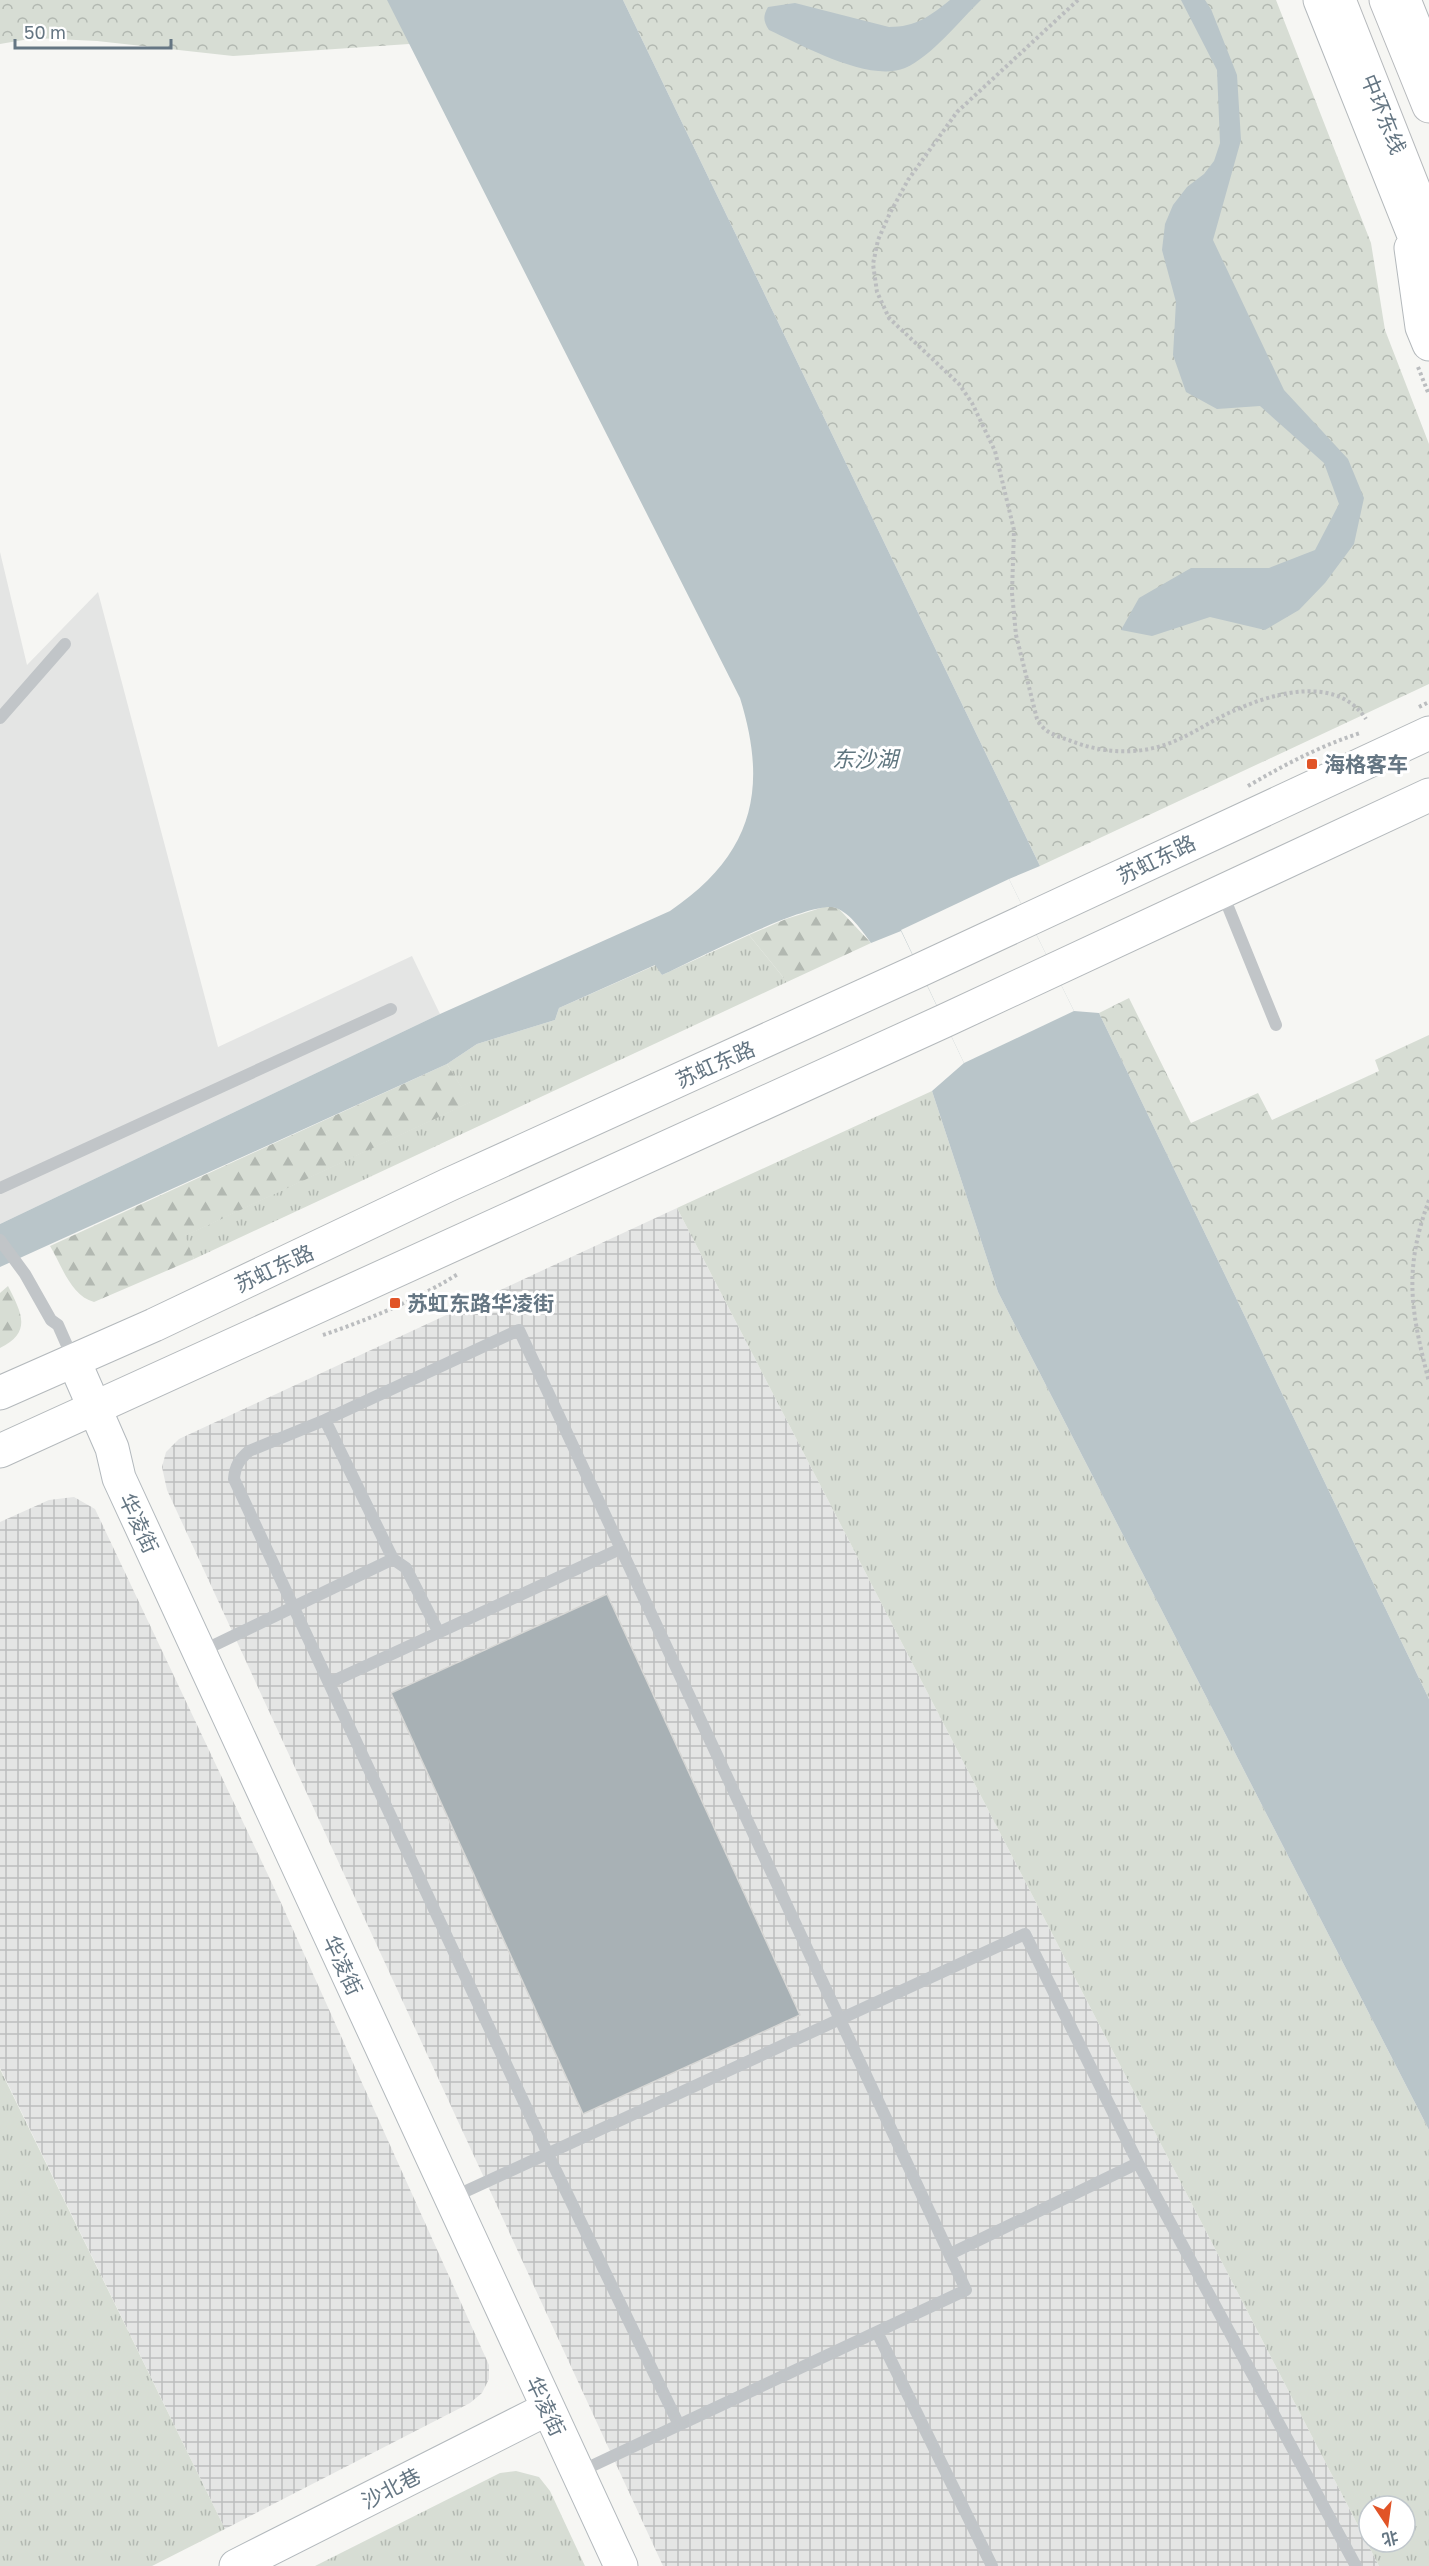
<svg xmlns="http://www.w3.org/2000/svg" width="1429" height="2566" font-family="'Golos Text','Noto Sans SC',sans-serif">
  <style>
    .built { fill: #e4e5e4 }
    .industrial { fill: url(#industrial-grid) }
    .grass { fill: url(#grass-tufts); fill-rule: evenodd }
    .forest { fill: url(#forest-firs) }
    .park { fill: url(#park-crowns) }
    .water { fill: #b9c5c9 }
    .pier { fill: #f6f6f3 }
    .building { fill: #a8b1b5; stroke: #d7d7d5; stroke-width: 1.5 }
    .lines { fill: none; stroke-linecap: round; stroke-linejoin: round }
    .secondary-casing { stroke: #b3b9bd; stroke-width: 35 }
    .primary-casing { stroke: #b4b9bc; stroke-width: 35 }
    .highway-casing { stroke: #b6b9bc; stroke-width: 35 }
    .path { stroke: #bbbdbf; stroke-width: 4; stroke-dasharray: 3 3; stroke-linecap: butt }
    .lane { stroke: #c1c5c8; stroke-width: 12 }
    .secondary { stroke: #fff; stroke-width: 33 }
    .primary { stroke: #fff; stroke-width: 33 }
    .highway { stroke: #fff; stroke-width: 33 }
    .poi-dot { fill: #e15427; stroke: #fff; stroke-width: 2 }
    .labels { text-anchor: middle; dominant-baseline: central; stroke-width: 6; stroke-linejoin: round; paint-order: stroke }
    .street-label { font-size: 21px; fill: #657683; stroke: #fff }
    .poi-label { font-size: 21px; font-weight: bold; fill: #657683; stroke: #fff; text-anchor: start }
    .water-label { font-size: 22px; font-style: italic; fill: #617780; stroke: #fff }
  </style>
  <defs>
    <pattern id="industrial-grid" width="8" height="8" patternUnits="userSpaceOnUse" patternTransform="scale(1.5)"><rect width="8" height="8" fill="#e4e5e4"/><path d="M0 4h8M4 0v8" fill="none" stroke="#bcbebe"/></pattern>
    <pattern id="grass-tufts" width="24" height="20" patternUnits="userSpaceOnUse" patternTransform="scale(1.5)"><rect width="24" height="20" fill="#d7ddd4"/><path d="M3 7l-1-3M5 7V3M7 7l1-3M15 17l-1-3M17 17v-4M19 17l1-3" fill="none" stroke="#b2b8b1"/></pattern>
    <pattern id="forest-firs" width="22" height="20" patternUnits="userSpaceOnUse" patternTransform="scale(1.5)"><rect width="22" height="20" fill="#d7ddd4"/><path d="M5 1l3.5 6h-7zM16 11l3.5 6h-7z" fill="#b2b8b1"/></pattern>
    <pattern id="park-crowns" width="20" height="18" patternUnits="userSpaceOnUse" patternTransform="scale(1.5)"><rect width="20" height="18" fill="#d7ddd4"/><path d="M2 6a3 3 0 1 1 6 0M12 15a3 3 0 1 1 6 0" fill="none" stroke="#b2b8b1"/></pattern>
  </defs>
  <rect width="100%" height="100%" fill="#f6f6f3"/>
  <path class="built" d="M0,552L27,665L98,592L218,1047L412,956L440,1014L0,1224Z"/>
  <path class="industrial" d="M677,1208L1379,2566H663L167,1490L162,1467L166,1452L179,1439Z
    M74,1497L95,1509L277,1894L489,2365V2379L482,2393L470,2403L225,2529L0,2068V1522L49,1500Z"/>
  <path class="grass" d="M749,935L787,982L194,1259L184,1236L470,1102L447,1064L477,1044L555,1020L559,1008L656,965L662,975Z
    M932,1091L998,1292L1429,2130V2566H1379L677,1208ZM1369,2506H1405V2542H1369Z
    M0,2069L225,2529L152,2566H0Z
    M516,2471L539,2477L550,2491L585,2566H315L500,2473Z"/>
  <path class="forest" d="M827,906L838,908L871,943L787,982L749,935L786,919Z
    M447,1064L471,1102L185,1236L194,1259L94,1302C71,1296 62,1266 50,1246Z
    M8,1286C21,1312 33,1332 0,1348V1293Z"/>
  <path class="park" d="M0,0H434L409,44L233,56L97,41L35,38L0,44Z
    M623,0H1276L1371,243L1385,330L1429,444V684L1040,866Z
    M1129,998L1191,1123L1258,1093L1272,1120L1379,1071L1375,1060L1429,1035V1699L1099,1013Z"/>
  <path class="water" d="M387,0H623L1040,866L1009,879L1074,1011L1099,1013L1429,1699V2130L998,1292L932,1091L964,1063L901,931L871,943C863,932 850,913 836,908C811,899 691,962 662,975L655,965L559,1008L555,1020L477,1044L447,1064L0,1267V1224L440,1014L670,911C752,855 769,791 740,698Z
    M950,0H981C960,20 931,57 905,68C869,83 802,45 769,30C763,21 763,16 768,7L795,3L889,27C916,27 930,16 950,0Z
    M1181,0H1205L1211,9L1237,75L1241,140L1213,240L1284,390L1348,459L1364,498L1354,544L1325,583L1299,610L1265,630L1210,617L1152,636L1121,630L1139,598L1191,568H1269L1315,550L1339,504L1324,463L1260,406L1217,409L1186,392L1173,355L1176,302L1162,250L1165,224L1173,205L1187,187L1204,174L1214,161L1220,143L1217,70Z"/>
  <path class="pier" d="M1009,879L1074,1011L964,1063L901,930Z"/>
  <path class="building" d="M607,1594L800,2015L583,2114L391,1693Z"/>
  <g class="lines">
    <defs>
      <path id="secondary" d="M74,1361L112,1448L119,1478L621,2566
        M236,2566L547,2409"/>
      <path id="primary" d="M1320,0L1429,273
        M1404,0L1429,62
        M1411,248L1422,327L1429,344
        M0,1393L154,1325L448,1185L920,970L1429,733
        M0,1451L944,1021L1429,795"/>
      <path id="highway" d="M1339,0L1429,228
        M1386,0L1429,106"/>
    </defs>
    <use href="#secondary" class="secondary-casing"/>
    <use href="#primary" class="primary-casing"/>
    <use href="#highway" class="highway-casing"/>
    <path class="path" d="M1078,0L957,112L908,180L890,213L878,240L873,264L877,292L889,318L959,384L972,403L995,451L1014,530L1012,593L1016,635L1037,719C1044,733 1057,736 1071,741C1099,752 1132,755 1161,746C1186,739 1208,722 1231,712C1272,693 1336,674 1366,719
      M1418,367L1429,395
      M1419,707L1429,702
      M1248,786C1284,765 1320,746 1360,733
      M1429,1200C1403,1271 1411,1311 1429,1382
      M323,1335C370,1319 416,1300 458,1274"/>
    <path class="lane" d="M0,718L65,644
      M1222,892L1276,1025
      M0,1188L391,1009
      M0,1240L25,1274L51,1320L58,1325L73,1359
      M325,1420L393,1559L406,1568L439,1633
      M200,1652L393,1559
      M329,1683L620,1549
      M451,2198L1025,1934L1138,2163L1356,2566
      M950,2254L1138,2163
      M877,2332L992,2566
      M579,2472L966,2290L519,1330L325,1420L249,1451C239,1460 235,1466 234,1479L547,2152L679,2425"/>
    <use href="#secondary" class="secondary"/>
    <use href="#primary" class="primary"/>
    <use href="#highway" class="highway"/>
  </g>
  <g class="poi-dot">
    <rect x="1306" y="758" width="12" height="12" rx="3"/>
    <rect x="389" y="1297" width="12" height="12" rx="3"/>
  </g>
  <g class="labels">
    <g class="street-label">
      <text transform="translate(1384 114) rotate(68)">中环东线</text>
      <text transform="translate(1156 859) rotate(-26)">苏虹东路</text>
      <text transform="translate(715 1064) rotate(-24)">苏虹东路</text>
      <text transform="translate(274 1268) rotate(-25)">苏虹东路</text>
      <text transform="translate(139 1523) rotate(65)">华凌街</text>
      <text transform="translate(343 1965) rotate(65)">华凌街</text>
      <text transform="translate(546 2406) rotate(65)">华凌街</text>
      <text transform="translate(391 2488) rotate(-27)">沙北巷</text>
    </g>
    <g class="poi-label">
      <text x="1324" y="764">海格客车</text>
      <text x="407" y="1303">苏虹东路华凌街</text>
    </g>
    <g class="water-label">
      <text x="865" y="758">东沙湖</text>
    </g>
  </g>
  <g transform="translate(1387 2524) rotate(167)"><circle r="28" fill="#ffffff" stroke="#c1c8cd" stroke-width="1.5"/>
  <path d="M0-4.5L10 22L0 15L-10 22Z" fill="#e15427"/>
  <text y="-9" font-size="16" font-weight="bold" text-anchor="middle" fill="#657683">北</text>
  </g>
  <path d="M15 39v9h156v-9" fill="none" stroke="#657683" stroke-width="3"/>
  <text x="24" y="39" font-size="18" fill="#657683" stroke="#ffffff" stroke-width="4.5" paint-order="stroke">50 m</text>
</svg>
